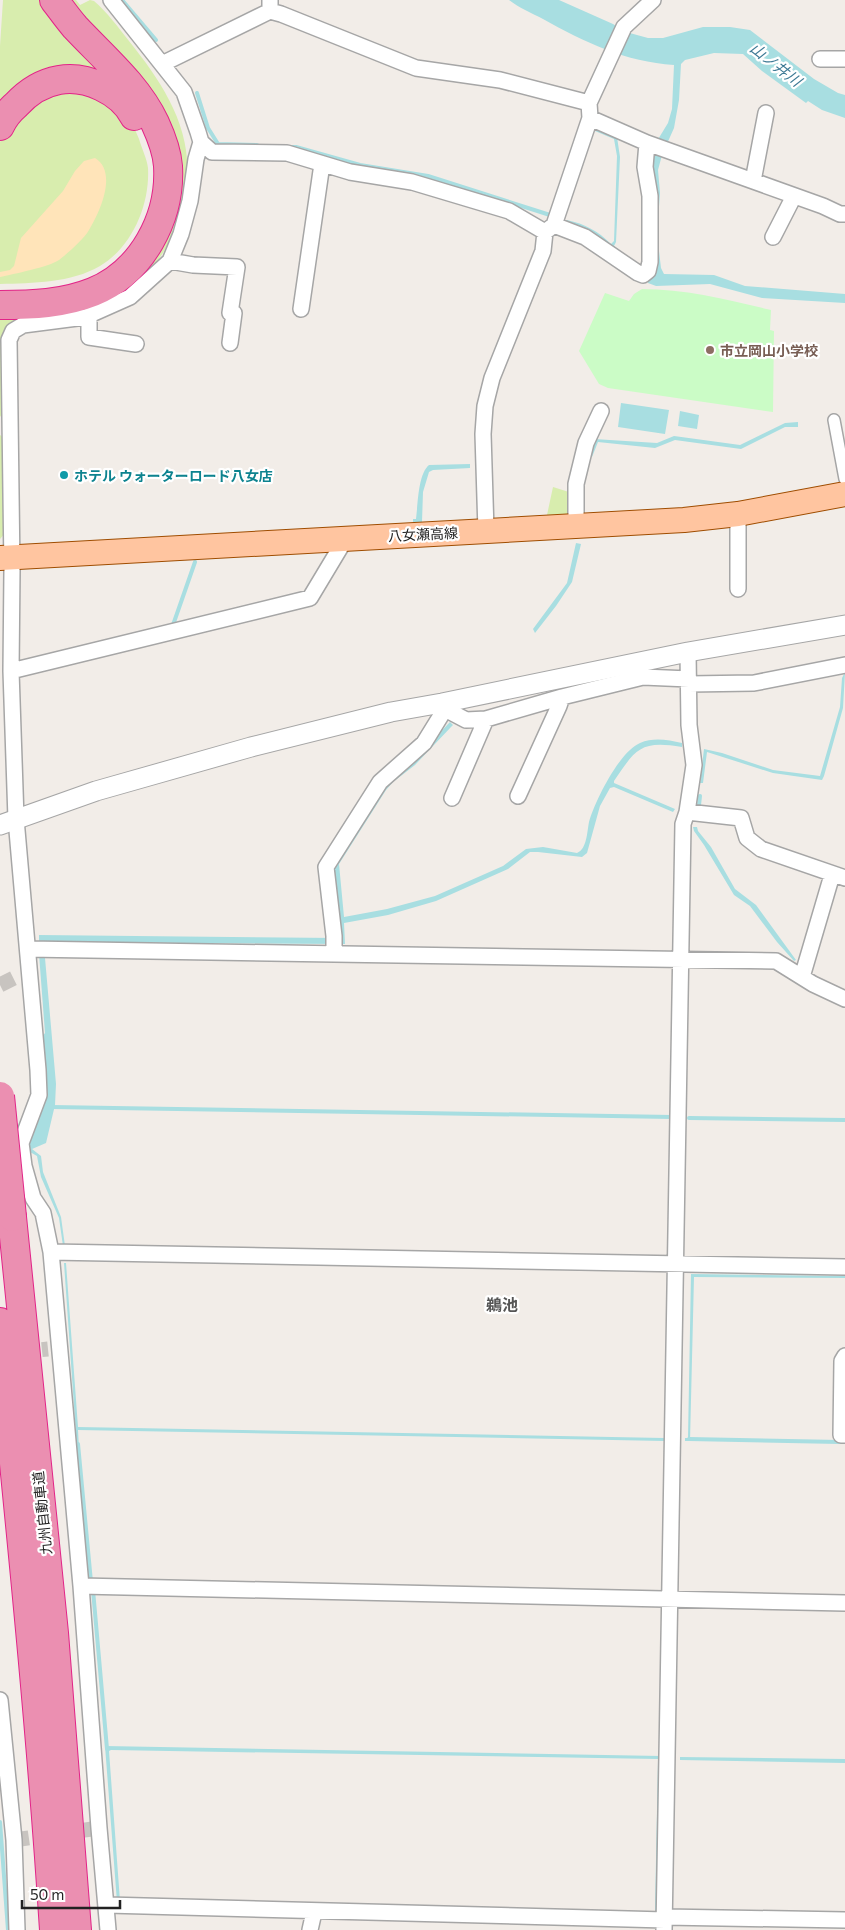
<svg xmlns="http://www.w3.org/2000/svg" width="845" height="1930" font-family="Commissioner,'Noto Sans JP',sans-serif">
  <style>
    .grass { fill: #d8edae }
    .sand { fill: #ffe4b9 }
    .park { fill: #cbfcc6 }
    .water { fill: #a8dee1 }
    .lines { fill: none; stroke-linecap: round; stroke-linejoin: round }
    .stream { stroke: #a8dee1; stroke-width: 4 }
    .minor-tunnel { stroke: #c8c4c0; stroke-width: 15; stroke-dasharray: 15 8; stroke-linecap: butt }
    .pedestrian-casing { stroke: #a6a6a6; stroke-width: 14 }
    .minor-casing { stroke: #a6a6a6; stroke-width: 18 }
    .tertiary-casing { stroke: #a6a6a6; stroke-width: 21 }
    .primary-casing { stroke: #9f4d00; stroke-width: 26 }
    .motorway-casing { stroke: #e22488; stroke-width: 30 }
    .pedestrian { stroke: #fff; stroke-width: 11 }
    .minor { stroke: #fff; stroke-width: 15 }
    .tertiary { stroke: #fff; stroke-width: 19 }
    .primary { stroke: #ffc5a0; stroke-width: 24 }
    .motorway { stroke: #eb8fb1; stroke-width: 28 }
    .motorway-bridge-casing { stroke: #e22488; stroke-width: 30; stroke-linecap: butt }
    .motorway-bridge { stroke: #eb8fb1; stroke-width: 28 }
    .education-dot { fill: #8d6e63; stroke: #fff; stroke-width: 2 }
    .culture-dot { fill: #0f9aa8; stroke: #fff; stroke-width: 2 }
    .labels { text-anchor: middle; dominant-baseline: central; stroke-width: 4.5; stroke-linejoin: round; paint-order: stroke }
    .education-label { font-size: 14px; font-weight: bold; fill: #785e54; stroke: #fff; text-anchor: start }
    .culture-label { font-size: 14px; font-weight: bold; fill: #0d838f; stroke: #fff; text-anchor: start }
    .street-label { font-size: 14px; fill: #222; stroke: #fff }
    .water-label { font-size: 15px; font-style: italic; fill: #3e7a95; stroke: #fff }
    .quarter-label { font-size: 16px; font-weight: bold; fill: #555; stroke: #fff }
  </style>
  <rect width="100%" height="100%" fill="#f2ede8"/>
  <path class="grass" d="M3,0H44L109,76L0,109V46Z
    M63,0H76L80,5L90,0L94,1C107,12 118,27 129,41C161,81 192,126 187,181C186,192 182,204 179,214C171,247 152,275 123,292C94,310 43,317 10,325L3,334L2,342L3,412L0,417V315L105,295L177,172Z
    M77,89C91,96 113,104 125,113C131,118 136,132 139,139C142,149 147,159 148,168C150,205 132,247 100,266C71,283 33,283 0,284V142L6,130L37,97Z
    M0,435L4,438L6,532L0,539Z
    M553,487L572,493V514L547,515Z"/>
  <path class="sand" d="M95,158C118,172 100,212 89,230C84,239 67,254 59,260C49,267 13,274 0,277V272L10,270L14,266L21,238L63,191L75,171L84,161Z"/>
  <path class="park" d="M642,289C686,289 728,300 771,310L770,330L774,331L773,412L608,388L599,384L579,351L605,293L629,301L634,294Z"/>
  <path class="water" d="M509,0H559L613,24L626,32L648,38H663L703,27H730L750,30L814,79L838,93L845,95V118L822,110L808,101L806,103L762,71L743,54L714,53L685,60L681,64L679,100L674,128L662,155L658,170L660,193L657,234L661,268L664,274L714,275L745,286L845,294V303L762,298L710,284L656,286L648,283L649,166L657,141L668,123L672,109L674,65C626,62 584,42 543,19C532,13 519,8 509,0Z
    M596,128L617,137L620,157L616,242L614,246L639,265L566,225L567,220C585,224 598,231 611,244L614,241L617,156L614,139L595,131Z
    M621,403L669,410L665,434L618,427Z
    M680,411L699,415L697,429L678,426Z
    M798,422V427H785L741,449L675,440L655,448L598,442L592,457L588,456L594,439L657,443L674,436L740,445L785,423Z
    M470,464V468L433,470L429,472L423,492L422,522H413V519H416C418,504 418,474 429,465Z
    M576,543L581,544L572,582L556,606L535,633L533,629L567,583Z
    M845,672L843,708L824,776L822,780L773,773L707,752L703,783H700L704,749L722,753L773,770L820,776L840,707L842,678Z
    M450,722L453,725L451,727L415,765L393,782L386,790L339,864L344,917L387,909L435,896L503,866L526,849L543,847L577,853C587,849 587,832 589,822C595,801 619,752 640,743C654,737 668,740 682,743V747C640,740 636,749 614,781V783L675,809L673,812L614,787L610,788L600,806L587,853L582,857L538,852H530L508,869L436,901L388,915L344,923L345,944L47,942L45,958L56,1084L55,1105L46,1143L32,1149L41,1156L43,1172L61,1217L65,1246H63L59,1218L41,1177L37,1156L30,1152L27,1153L42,1037L45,1033L39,954V935L338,938L333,869L382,787L412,762Z
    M693,827H697L698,831L711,847L735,889L756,905L796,960L794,961L777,942L750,906L734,895L704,845L694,831Z
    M64,1263H66L78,1427L664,1438L665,1441L78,1430L79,1448L77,1449Z
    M691,1274L845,1276V1278L694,1277L690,1441H685V1438H688Z
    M105,1746L661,1756L657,1910H655L658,1759L111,1750L109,1751L120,1901L117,1902Z
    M680,1757L845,1759V1763L680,1760Z"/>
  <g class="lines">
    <path class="stream" d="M122,0L156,40
      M197,93L208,128L218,144L257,145
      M289,147H296L360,165L428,176L550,215
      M173,625L195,562
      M699,805L700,796
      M51,1107L672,1117
      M689,1118L845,1120
      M689,1439L840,1442
      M78,1444L91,1582
      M93,1590L107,1749
      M0,1822L8,1930"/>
    <path class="minor-tunnel" d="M0,985L18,976
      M19,1352L48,1349
      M14,1840L99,1828"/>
    <defs>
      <path id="pedestrian" d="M834,420L845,479"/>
      <path id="minor" d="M270,0V11L281,14L416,68L500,80L589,103
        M820,59H845
        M162,64L270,11
        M590,118L647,143L823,206L840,214H845
        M201,142L212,152L287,153L350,172L412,182L509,211L545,232
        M753,181L766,113
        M554,225L585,237L638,273L643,275L648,271L650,262V196L645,167L647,143
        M773,237L794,196
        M170,261L193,265L237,267L230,313H234L230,343
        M301,309L322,164
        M89,315V337L136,344
        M738,514V589
        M576,527V484L586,443L601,411
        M486,531L483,434L485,406L492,378L543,251L545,232L554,225L590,118L589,103L624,27L653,0
        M11,671L310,598L346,538
        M689,684L754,683L845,665
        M445,709L466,720L486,719L562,697L643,677L689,679
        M518,796L559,706L562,697
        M452,798L486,719
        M687,812L741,818L747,838L761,849L845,878
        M28,949L776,961L813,984L845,999
        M334,954V936L326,867L380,782L424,743L445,709L442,703
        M802,977L832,875
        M51,1252L845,1267
        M845,1356L842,1361L841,1435H845
        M81,1586L845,1603
        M0,1700L14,1840L17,1930
        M107,1905L665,1920
        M665,1917L845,1920
        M108,1930L99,1828L81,1586L51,1252L43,1213L33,1198L24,1166L21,1143L39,1095L38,1070L16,819L11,671L12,570L9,340L13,331L23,325L85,317L130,297L170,261L181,234L190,201L196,159L201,142L198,132L184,92L111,0
        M310,1930L314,1912
        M664,1930L683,824L687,812L694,765L689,725L688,652"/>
      <path id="tertiary" d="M0,825L96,791L251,747L391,712L442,703L688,652L845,625"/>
      <path id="primary" d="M0,558L684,520L738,514L845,494"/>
      <path id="motorway" d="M0,126C4,117 9,111 16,105C27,93 42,83 59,80C86,75 121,91 134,116
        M0,305C32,305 63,304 93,292C142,272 171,218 168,166C167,152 161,136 155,123C137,85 103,57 75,27C68,19 61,9 54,0
        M12,1217L54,1633L77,1930
        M0,1322C20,1524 41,1727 54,1930"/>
    </defs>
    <use href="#pedestrian" class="pedestrian-casing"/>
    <use href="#minor" class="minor-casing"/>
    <use href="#tertiary" class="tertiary-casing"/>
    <use href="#primary" class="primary-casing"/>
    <use href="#motorway" class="motorway-casing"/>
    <use href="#pedestrian" class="pedestrian"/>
    <use href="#minor" class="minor"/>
    <use href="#tertiary" class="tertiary"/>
    <use href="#primary" class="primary"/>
    <use href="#motorway" class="motorway"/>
    <defs>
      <path id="motorway-bridge" d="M0,1096L12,1217"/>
    </defs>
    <use href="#motorway-bridge" class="motorway-bridge-casing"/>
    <use href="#motorway-bridge" class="motorway-bridge"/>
  </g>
  <circle class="education-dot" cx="710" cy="350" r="5"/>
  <circle class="culture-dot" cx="64" cy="475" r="5"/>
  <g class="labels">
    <g class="education-label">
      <text x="720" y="350">市立岡山小学校</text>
    </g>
    <g class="culture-label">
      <text x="74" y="475">ホテル ウォーターロード八女店</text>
    </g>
    <g class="street-label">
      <text transform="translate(423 534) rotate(-3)">八女瀬高線</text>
      <text transform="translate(42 1513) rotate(-96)">九州自動車道</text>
    </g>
    <g class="water-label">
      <text transform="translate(776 64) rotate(38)">山ノ井川</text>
    </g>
    <g class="quarter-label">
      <text x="502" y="1304">鵜池</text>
    </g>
  </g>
  <path d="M22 1900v8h98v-8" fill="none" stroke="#222222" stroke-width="2.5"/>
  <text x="30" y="1900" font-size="15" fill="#222222" stroke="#ffffff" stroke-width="4" paint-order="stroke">50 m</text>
</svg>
